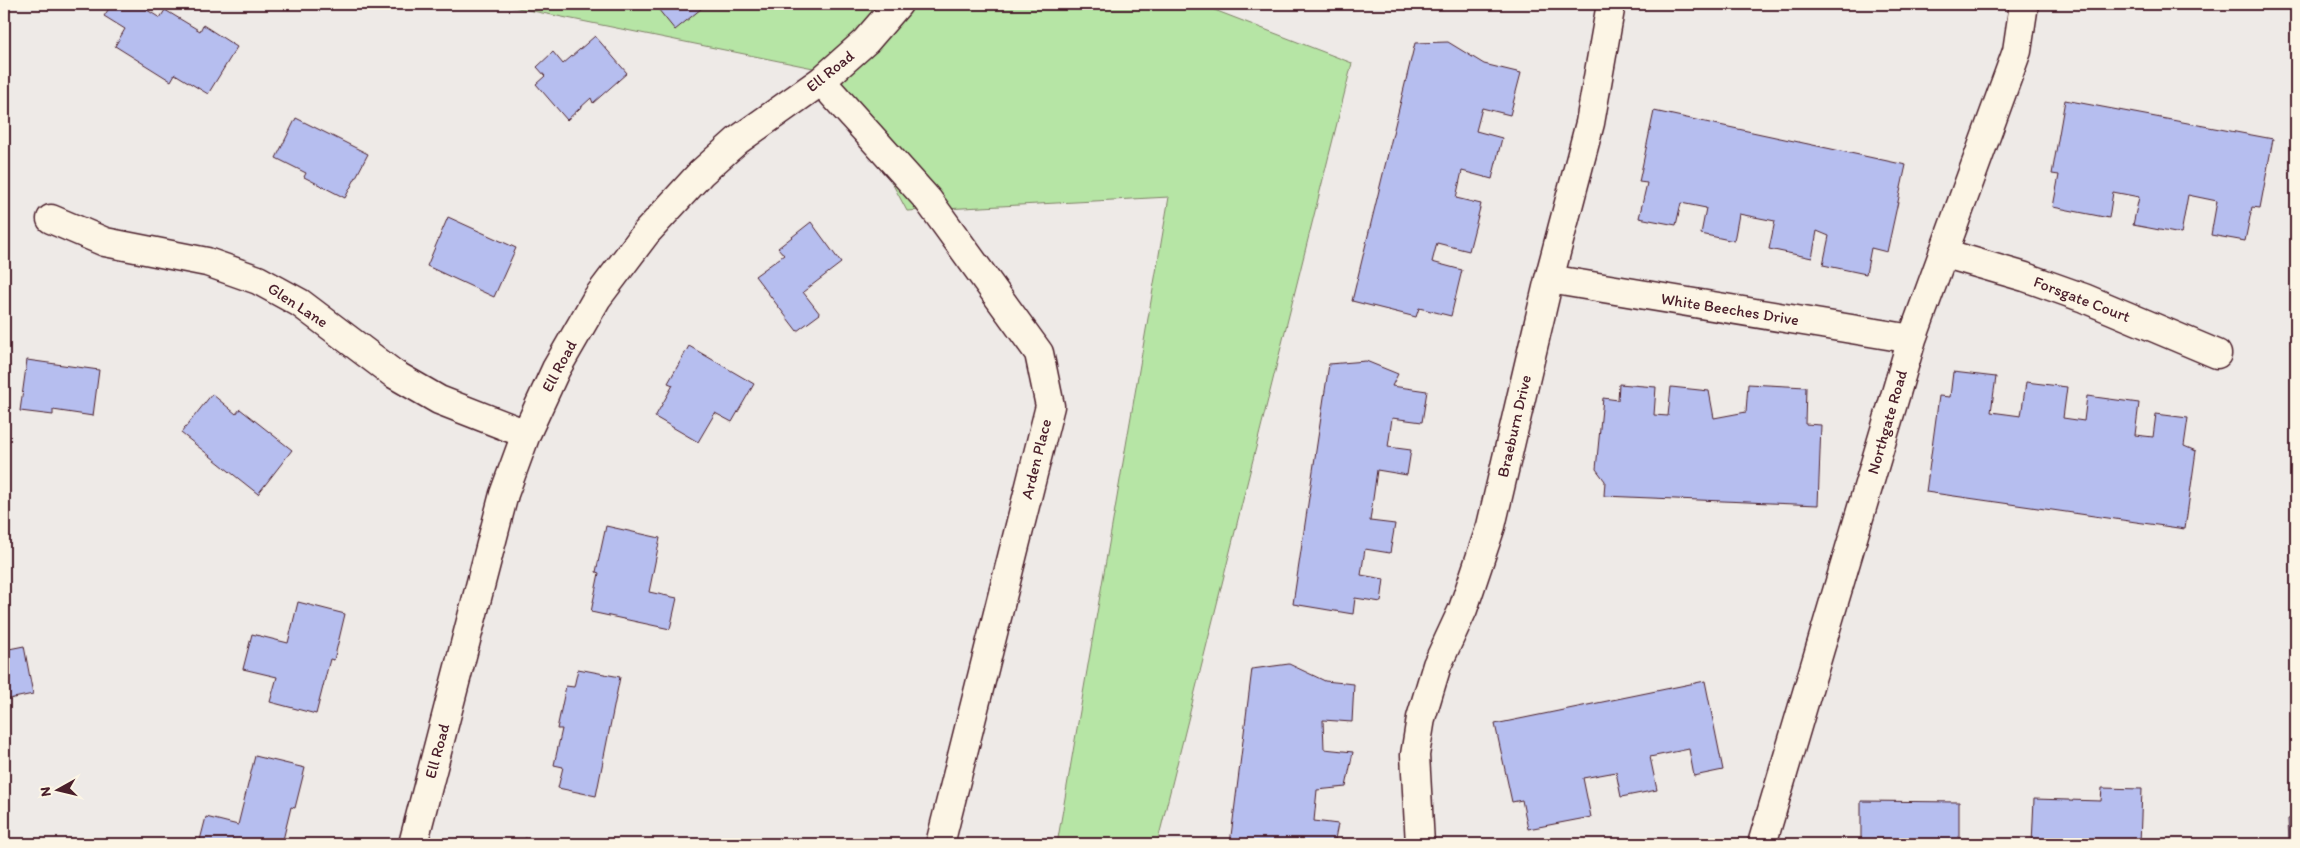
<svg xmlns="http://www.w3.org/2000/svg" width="2300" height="848" font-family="Itim,sans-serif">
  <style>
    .green { fill: #b6e5a5; stroke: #808268 }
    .building { fill: #b6beef; stroke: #4a1f2b }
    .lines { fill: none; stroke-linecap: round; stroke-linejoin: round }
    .street-casing { stroke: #4a1f2b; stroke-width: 31 }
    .street { stroke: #fcf5e5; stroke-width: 28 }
    .labels { text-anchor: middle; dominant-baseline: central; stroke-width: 4; stroke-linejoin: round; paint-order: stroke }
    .street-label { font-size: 16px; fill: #4a1f2b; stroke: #fcf5e5 }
  </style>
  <rect width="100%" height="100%" fill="#eeeae7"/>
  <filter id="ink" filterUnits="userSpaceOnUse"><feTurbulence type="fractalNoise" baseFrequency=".02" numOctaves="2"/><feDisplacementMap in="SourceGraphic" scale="10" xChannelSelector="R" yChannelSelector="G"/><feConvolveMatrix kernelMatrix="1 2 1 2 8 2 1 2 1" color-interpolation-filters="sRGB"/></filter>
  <g filter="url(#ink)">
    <path class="green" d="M498,4H1199L1352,63L1157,844H1057L1169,197L907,211L833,72Z"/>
    <path class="building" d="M112,4H150L147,10L160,18L165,10L200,31L203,25L237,47L208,94L175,74L171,81L115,46L125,29L104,16Z
      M654,4H707L675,30Z
      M595,36L627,73L593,103L591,98L567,120L536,84L545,76L537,67L553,52L563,64Z
      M1448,42L1484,64L1521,73L1510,115L1482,108L1476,131L1502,138L1492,179L1462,171L1456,198L1481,204L1469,251L1437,243L1432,262L1462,270L1451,316L1419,308L1416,317L1352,301L1415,43Z
      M2065,100L2273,139L2260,208L2252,207L2245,241L2211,235L2217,201L2188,195L2181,234L2133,225L2139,197L2113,192L2109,218L2053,207L2059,175L2052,174Z
      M1654,111L1906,165L1887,252L1871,248L1866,274L1823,265L1829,236L1817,231L1812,258L1769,249L1775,221L1739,214L1734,241L1701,234L1706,208L1681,203L1676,225L1639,218L1647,183L1639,182Z
      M296,118L368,154L345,198L304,177L306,173L276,158Z
      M448,217L516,248L494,297L427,266Z
      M811,222L841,263L803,292L820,314L797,331L755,276L784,255L778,248Z
      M689,346L754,384L732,422L715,413L698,442L655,417L673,385L668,383Z
      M27,360L99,370L93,416L53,410V415L20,411Z
      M1366,361L1398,374L1392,386L1427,391L1422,422L1392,418L1388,447L1411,450L1407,475L1377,470L1370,521L1395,524L1390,553L1365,549L1361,575L1384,579L1381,602L1355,598L1353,614L1293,604L1329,364Z
      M1953,372L1996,377L1991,412L2021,416L2026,382L2067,387L2063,418L2084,421L2087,396L2139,403L2135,435L2153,437L2156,414L2188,418L2184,446L2196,451L2185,529L1926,492L1939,396L1950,397Z
      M1619,384L1656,387L1654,415L1668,416L1671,387L1709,391L1714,418L1746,412L1748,384L1806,387L1805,424L1821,425L1818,505L1604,496L1605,481L1596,469L1603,398L1618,400Z
      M212,394L236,414L240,409L292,450L258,494L181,433Z
      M606,526L660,538L649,592L677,598L670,629L591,612L599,573L596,572Z
      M298,602L345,614L334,660L330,659L316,714L270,702L277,677L243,669L252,634L288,643Z
      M24,646L33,694L4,700V650Z
      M1289,664L1325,681L1354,684L1352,722L1323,720L1324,749L1353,752L1346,787L1317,790L1314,821L1338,824L1334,844H1230L1252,669Z
      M578,669L620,677L596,796L558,788L563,767L554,765L562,729H557L566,686L574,687Z
      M1705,681L1723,770L1694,776L1689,749L1650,757L1657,790L1621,797L1616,772L1583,778L1591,817L1528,829L1522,800L1512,802L1495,724Z
      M255,756L305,768L295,808L291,807L282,844H199L206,817L238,825Z
      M2102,788L2142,789L2140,844H2032L2034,799L2101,801Z
      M1861,801L1959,802V844H1861Z
      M2296,818V844H2289L2288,819Z
      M525,838L551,844H524Z"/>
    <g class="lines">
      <defs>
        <path id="street" d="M821,81L928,200L1039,353L1050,406L940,844
          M51,219L105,242L207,262L258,280L300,303L394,374L439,400L526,434
          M1943,253L2025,277L2084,298L2217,354
          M1549,279L1912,339
          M413,844L504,494L526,434L556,369L597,298L646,233L701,173L738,140L821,81L866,41L898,4
          M1420,844L1415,755L1421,718L1437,665L1463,609L1491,526L1549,279L1590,123L1611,4
          M1762,844L1912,339L2017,51L2024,4"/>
      </defs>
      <use href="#street" class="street-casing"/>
      <use href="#street" class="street"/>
    </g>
  </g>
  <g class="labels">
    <g class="street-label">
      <text transform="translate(830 71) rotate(-39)">Ell Road</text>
      <text transform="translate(2082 299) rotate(21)">Forsgate Court</text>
      <text transform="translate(298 305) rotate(33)">Glen Lane</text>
      <text transform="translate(1730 309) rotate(9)">White Beeches Drive</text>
      <text transform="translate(559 366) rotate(-62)">Ell Road</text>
      <text transform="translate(1887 422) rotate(-74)">Northgate Road</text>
      <text transform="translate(1514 426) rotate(-77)">Braeburn Drive</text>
      <text transform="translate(1036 459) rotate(-76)">Arden Place</text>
      <text transform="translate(437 751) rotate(-75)">Ell Road</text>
    </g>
  </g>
  <rect width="2300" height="848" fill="none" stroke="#fcf5e5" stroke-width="20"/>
  <rect x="10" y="10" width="2280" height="828" fill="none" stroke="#4a1f2b" stroke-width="2" filter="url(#ink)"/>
  <g transform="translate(58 790) rotate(262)" stroke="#fcf5e5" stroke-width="4" paint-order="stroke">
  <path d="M0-4L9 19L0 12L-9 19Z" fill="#4a1f2b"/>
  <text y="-8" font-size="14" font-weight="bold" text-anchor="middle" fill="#4a1f2b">N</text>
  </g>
</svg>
